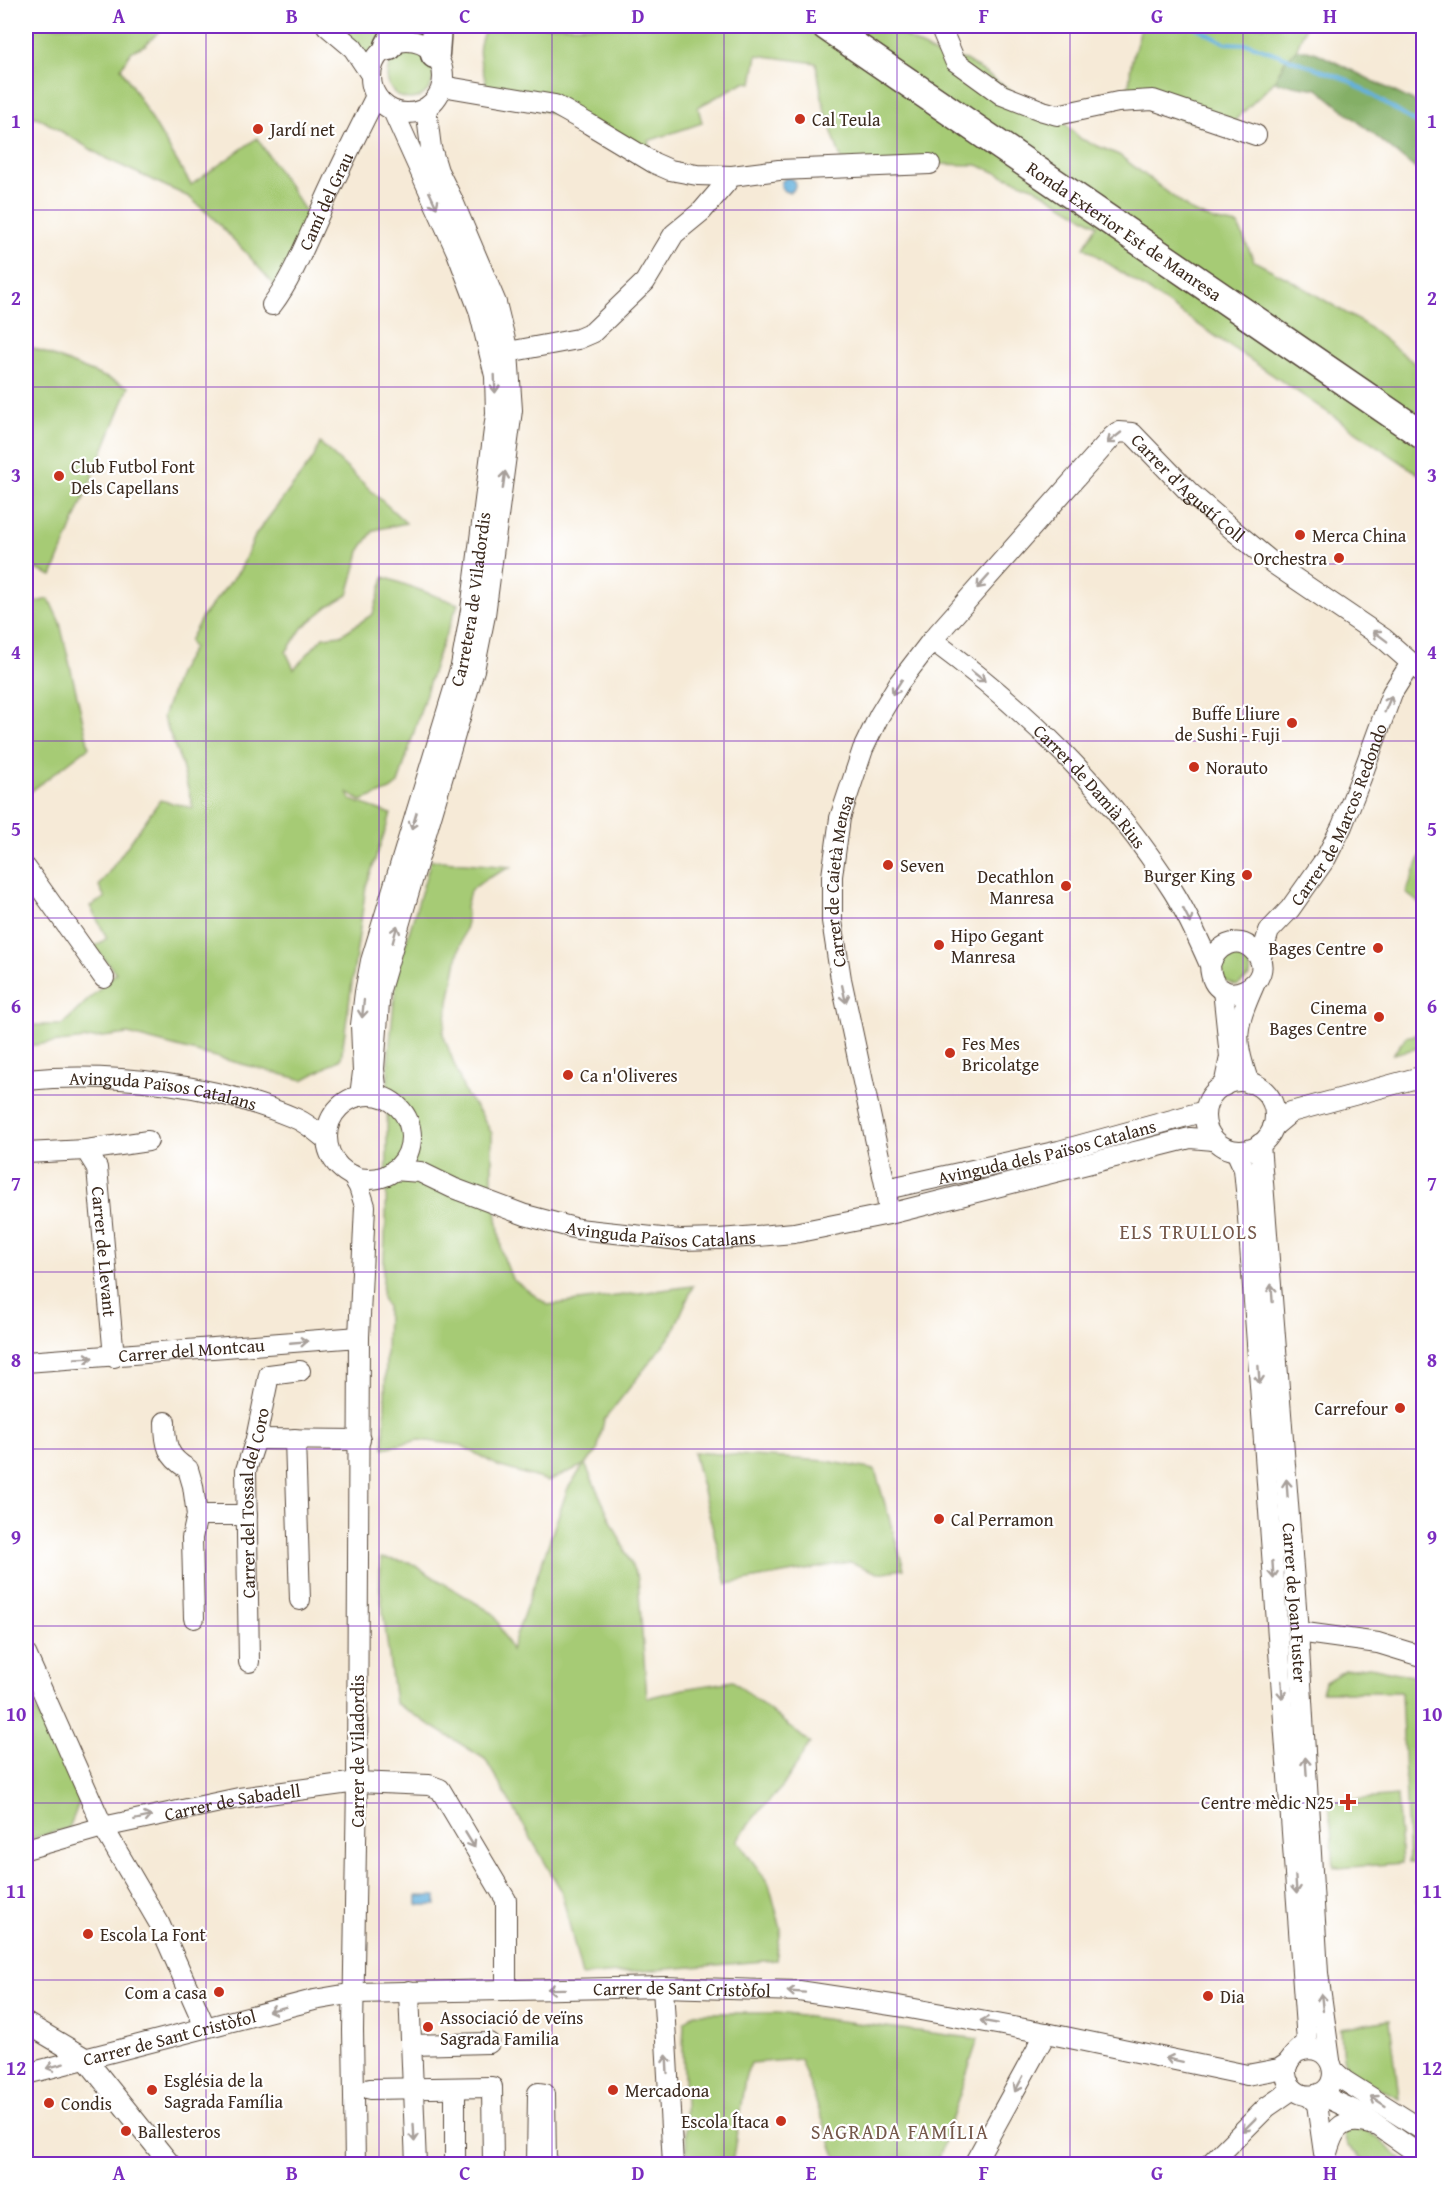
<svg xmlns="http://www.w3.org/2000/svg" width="1449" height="2190" font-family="'Gentium Book Plus',serif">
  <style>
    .green { fill: #a6cb75; stroke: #707a4a; stroke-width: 1.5 }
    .forest { fill: #84af66; stroke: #606c42; stroke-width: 1.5 }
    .water { fill: #64b1de; stroke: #506e7e; stroke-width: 1.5 }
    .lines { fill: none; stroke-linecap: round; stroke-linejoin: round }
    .stream { stroke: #64b1de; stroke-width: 4 }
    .minor-casing { stroke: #57473a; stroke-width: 22 }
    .highway-casing { stroke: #57473a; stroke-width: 31 }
    .minor { stroke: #fff; stroke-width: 20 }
    .highway { stroke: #fff; stroke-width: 28 }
    .oneway { stroke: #a79f9a }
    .grid { fill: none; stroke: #7b2cbf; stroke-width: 1.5; stroke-opacity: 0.55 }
    .poi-dot { fill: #c8321e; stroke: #fff; stroke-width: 2 }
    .labels { text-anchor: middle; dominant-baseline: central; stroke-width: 4.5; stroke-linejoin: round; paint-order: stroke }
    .poi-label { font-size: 18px; fill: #3b2a1e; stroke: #fff; text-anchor: start }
    .street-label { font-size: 18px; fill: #3b2a1e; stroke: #fff }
    .neighbourhood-label { font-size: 20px; letter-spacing: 1.5px; fill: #75584a; stroke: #fff }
    .neatline { fill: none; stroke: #7b2cbf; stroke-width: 2 }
    .grid-label { font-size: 20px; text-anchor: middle; font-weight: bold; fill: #7b2cbf }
  </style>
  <rect width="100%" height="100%" fill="#fff"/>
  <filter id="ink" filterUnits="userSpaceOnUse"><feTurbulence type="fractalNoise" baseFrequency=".0167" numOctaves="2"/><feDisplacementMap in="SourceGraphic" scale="12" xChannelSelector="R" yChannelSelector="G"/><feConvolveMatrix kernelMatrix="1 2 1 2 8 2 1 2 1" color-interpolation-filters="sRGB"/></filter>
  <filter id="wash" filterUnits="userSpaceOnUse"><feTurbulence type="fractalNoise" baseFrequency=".008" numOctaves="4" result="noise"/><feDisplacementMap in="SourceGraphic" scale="24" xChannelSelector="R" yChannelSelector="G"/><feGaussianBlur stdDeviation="1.35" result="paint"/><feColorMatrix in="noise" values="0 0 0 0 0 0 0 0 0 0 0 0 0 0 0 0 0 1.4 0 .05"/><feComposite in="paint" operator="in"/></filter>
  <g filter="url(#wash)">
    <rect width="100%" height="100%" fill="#f6ead7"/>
    <path class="green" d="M26,26H165L145,45L132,51L121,68L191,185L257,138L314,224L281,293L247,254L212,217L189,197L107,159L39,118L26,115Z
      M327,26H391L387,42L368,55Z
      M487,26H887L937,55L966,60L1016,94L1046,106L1081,139L1119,155L1193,212L1212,220L1238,225L1254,261L1296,283L1366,325L1423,370V477L1084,247L1097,225L1035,188L977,165L930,164L844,168L824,108L816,63L757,55L752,83L744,82L698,107L702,123L648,141L654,163L589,124L480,92L486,82C479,58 475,48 487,26Z
      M1140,26H1306L1296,50L1285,61L1274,82L1223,132L1135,104L1126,90C1132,82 1129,75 1131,65C1133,51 1140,40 1140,26Z
      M387 76a23 23 0 1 1 46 0a23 23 0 1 1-46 0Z
      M26,345L129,387L52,576L26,565Z
      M320,443L406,523L374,530L361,548L348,595L330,605L302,628L286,652L294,669L323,637L341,635L373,614L384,577L458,604L437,657L398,784L390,790L361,801L348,793L351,800L391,814L366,886L341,1059L303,1080L128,1034L26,1046V1025H62L116,973L94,947L107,938L90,906L105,898L99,886L160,800L193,808L181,762L163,717L179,671L193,648L189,641L202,617L240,570L256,534L313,459Z
      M49,599L60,623L89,747L26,795V604Z
      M1421,855L1424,857L1423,906L1406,893Z
      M431,860L511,867L486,879L470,891L466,907L467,922L458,954L443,1034L465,1093L481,1114L492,1134V1182L502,1253L512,1279L548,1305L693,1286L672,1334L604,1420L597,1452L585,1464L638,1579L647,1698L683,1689L733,1681L810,1743L783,1786L756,1815L737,1840L769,1884L781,1929L776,1960L582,1976L561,1890L485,1759L395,1703L380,1588L381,1558L409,1562L494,1614L511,1650L568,1488L584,1465L548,1481L498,1466L461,1445L419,1440L384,1448L387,1307L382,1298L386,1218L388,1062L397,972Z
      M1232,952C1247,954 1252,961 1250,976L1237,986L1221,979L1219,962Z
      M1423,1033V1047L1393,1054L1406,1037Z
      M693,1452L826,1461L875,1470L904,1569L878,1573L850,1562L727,1584Z
      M1370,1667L1422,1678L1423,1963H1419L1417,1863H1409L1401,1692H1322L1325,1682L1345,1670Z
      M26,1692L81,1794L78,1806L69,1828L26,1840Z
      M1397,1796L1402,1863L1338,1868L1337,1866L1334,1867L1329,1802Z
      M694,2013H778L978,2039L937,2164H839L800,2059L751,2063L745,2078L732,2164H687L683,2048L684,2023Z
      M1390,2020V2021L1399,2098C1385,2090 1349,2076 1344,2061C1341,2051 1342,2038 1341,2028Z
      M1346,2130L1367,2131L1377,2137L1406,2164H1367L1347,2145L1344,2135Z"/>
    <path class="forest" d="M1296,50H1307L1317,53L1423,106V175L1318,89L1274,82L1285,61Z"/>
    <path class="water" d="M781 185a7 7 0 1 1 14 0a7 7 0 1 1-14 0Z
      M417,1896H436V1905H417Z"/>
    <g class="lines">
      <path class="stream" d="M1193,26L1225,43L1249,44L1348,80L1424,128"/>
    </g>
  </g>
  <g filter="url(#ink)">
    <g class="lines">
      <defs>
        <g id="minor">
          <path d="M327,26L353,48L371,75"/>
          <path d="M940,26L955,61L1002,95L1043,111L1057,115L1118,102L1153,100L1256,135"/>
          <circle cx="407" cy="77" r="36"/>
          <path d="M442,86L555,105L589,124L654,163L670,170L697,175L732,176"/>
          <path id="s1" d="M272,305C293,277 306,242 321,210C338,171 357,134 376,96"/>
          <path d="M508,352L578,339L592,333L645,282L674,234L702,211L732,176L779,170L930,164"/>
          <path id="s2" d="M932,640C1028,711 1109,790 1173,891C1188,915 1199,940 1210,965C1212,1020 1286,981 1253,950C1237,934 1216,946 1210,965"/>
          <path d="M26,868L104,978"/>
          <path id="s3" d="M1260,960L1269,931L1290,909L1326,858L1342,826L1361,778L1392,693L1411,663"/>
          <path d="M1223,990L1230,1057L1224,1086"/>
          <path id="s4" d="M26,1080C112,1072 216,1084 297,1119C308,1124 318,1133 327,1140"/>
          <circle cx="1240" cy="1116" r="35"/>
          <path d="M1249,1083C1233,1039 1235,1028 1254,985"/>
          <path d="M377,1095L374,1069L380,990L474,670L485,615L512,410L508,352L496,303L452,199L438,171L431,148L426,108"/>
          <circle cx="369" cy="1137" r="42"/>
          <path id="s5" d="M360,1096L363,1072L361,1025L365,992L371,961L461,666L471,610L496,414L495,376L479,310L456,250L393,111"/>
          <path d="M1273,1127L1291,1112L1424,1076"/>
          <path id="s6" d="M1260,1144L1298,1632L1318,1973L1330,2060"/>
          <path id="s7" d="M86,1150L97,1168L114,1357"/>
          <path d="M1236,1151L1244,1169L1246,1190L1307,2042C1301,2048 1292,2055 1288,2063C1280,2081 1297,2099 1315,2095C1347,2088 1333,2037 1297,2052"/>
          <path d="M26,1153L86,1150L148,1141"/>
          <path id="s8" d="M394,1170L420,1172L453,1188L525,1215L578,1229L680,1240L720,1239L794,1233L889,1214L1190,1138L1214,1140"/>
          <path d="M352,1175L359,1187L365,1206L359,1337L357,1782L353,2030L355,2164"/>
          <path id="s9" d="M886,1189L1059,1151L1205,1111"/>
          <path id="s10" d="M889,1214L886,1189L841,979L832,921V876L840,818L863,749L879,716L899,683L932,640L1112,437L1118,432L1132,433L1189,492L1233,530L1274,564L1383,638L1424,674"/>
          <path id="s11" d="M26,1362L359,1337"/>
          <path d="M165,1422C165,1444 167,1457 188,1469L193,1486L197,1515L192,1538L194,1618"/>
          <path d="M256,1439L360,1440"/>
          <path d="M295,1439L300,1600"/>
          <path d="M197,1515H247"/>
          <path d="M1298,1632L1378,1643L1424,1657"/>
          <path d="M26,1654L103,1827L159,1923L205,2027"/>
          <path id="s12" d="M249,1662L246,1470L256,1439L269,1375L300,1371"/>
          <path id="s13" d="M26,1849L103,1827L239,1798L357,1782L429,1785L440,1789L506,1900V1989"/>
          <path d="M663,1987L673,2164"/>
          <path d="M409,1991L416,2164"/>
          <path d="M26,2023L85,2058L170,2164"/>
          <path d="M411,2045L489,2043"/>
          <path d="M1333,2070L1345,2081L1424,2131"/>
          <path id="s14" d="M26,2074L314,2000L355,1993L663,1987L799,1991L898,2006L1046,2033L1247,2075L1279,2069L1288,2063"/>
          <path d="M455,2088V2164"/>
          <path d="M370,2089L492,2087L493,2164"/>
          <path d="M1319,2094L1360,2113L1424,2158"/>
          <path d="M1309,2096L1317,2104L1324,2153"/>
          <path d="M1325,2161C1332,2131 1339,2114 1374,2125"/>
          <path d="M537,2164L538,2093L545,2094L546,2164H550"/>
          <path d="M974,2164L1046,2033"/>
          <path d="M1210,2164L1267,2107L1293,2089"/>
        </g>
        <g id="highway">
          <path id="s15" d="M826,26L1424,436"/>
          <path d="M389,46L400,26"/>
          <path d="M435,54L437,26"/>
        </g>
      </defs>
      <use href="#minor" class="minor-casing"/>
      <use href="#highway" class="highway-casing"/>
      <use href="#minor" class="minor"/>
      <use href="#highway" class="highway"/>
    </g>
    <defs><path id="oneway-shaft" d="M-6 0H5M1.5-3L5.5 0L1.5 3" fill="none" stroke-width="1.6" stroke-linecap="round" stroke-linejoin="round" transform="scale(1.5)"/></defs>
    <g class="oneway">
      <use href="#oneway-shaft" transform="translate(433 200) rotate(65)"/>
      <use href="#oneway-shaft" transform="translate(495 384) rotate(88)"/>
      <use href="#oneway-shaft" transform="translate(1114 438) rotate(142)"/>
      <use href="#oneway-shaft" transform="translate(504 480) rotate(-82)"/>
      <use href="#oneway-shaft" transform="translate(983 582) rotate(132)"/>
      <use href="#oneway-shaft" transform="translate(1380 636) rotate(-143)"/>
      <use href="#oneway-shaft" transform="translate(978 676) rotate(38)"/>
      <use href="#oneway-shaft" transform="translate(897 687) rotate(123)"/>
      <use href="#oneway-shaft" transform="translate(1388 704) rotate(-68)"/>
      <use href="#oneway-shaft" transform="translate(414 821) rotate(107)"/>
      <use href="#oneway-shaft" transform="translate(1187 916) rotate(63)"/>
      <use href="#oneway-shaft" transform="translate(395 934) rotate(-75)"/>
      <use href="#oneway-shaft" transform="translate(844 994) rotate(78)"/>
      <use href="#oneway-shaft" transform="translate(363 1009) rotate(96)"/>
      <use href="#oneway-shaft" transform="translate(1272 1293) rotate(-94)"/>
      <use href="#oneway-shaft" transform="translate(299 1342) rotate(-5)"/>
      <use href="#oneway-shaft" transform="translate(84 1358) rotate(-3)"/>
      <use href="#oneway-shaft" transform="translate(1259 1375) rotate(86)"/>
      <use href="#oneway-shaft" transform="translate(1287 1488) rotate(-94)"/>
      <use href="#oneway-shaft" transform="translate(1273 1570) rotate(86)"/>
      <use href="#oneway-shaft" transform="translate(1282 1690) rotate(86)"/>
      <use href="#oneway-shaft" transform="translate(1306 1766) rotate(-94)"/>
      <use href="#oneway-shaft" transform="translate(143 1818) rotate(-12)"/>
      <use href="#oneway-shaft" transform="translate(470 1840) rotate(59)"/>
      <use href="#oneway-shaft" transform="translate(1296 1885) rotate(86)"/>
      <use href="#oneway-shaft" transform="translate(556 1989) rotate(179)"/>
      <use href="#oneway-shaft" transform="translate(796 1992) rotate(-176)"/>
      <use href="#oneway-shaft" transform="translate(1322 2002) rotate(-96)"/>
      <use href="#oneway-shaft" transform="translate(277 2009) rotate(166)"/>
      <use href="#oneway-shaft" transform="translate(989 2022) rotate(-170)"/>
      <use href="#oneway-shaft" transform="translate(1174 2060) rotate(-168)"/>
      <use href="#oneway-shaft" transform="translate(667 2064) rotate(-93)"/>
      <use href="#oneway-shaft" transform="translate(55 2066) rotate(165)"/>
      <use href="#oneway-shaft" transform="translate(1019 2084) rotate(118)"/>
      <use href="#oneway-shaft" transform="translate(1378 2101) rotate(-147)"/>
      <use href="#oneway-shaft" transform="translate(1249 2125) rotate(135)"/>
      <use href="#oneway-shaft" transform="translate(414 2133) rotate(87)"/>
    </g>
  </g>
  <path class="grid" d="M206,26V2164M379,26V2164M552,26V2164M724,26V2164M897,26V2164M1070,26V2164M1243,26V2164M26,210H1424M26,387H1424M26,564H1424M26,741H1424M26,918H1424M26,1095H1424M26,1272H1424M26,1449H1424M26,1626H1424M26,1803H1424M26,1980H1424"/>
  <g class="poi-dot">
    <circle cx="800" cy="119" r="6"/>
    <circle cx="258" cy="129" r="6"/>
    <circle cx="59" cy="476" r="6"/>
    <circle cx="1300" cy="535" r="6"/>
    <circle cx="1339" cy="558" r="6"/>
    <circle cx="1292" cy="723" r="6"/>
    <circle cx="1194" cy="767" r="6"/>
    <circle cx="888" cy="865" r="6"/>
    <circle cx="1247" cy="875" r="6"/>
    <circle cx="1066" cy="886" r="6"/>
    <circle cx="939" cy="945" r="6"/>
    <circle cx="1378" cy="948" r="6"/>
    <circle cx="1379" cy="1017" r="6"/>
    <circle cx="950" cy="1053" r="6"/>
    <circle cx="568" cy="1075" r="6"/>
    <circle cx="1400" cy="1408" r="6"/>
    <circle cx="939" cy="1519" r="6"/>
    <path d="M1345 1793h6v6h6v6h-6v6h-6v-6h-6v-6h6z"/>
    <circle cx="88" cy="1934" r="6"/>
    <circle cx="219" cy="1992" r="6"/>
    <circle cx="1208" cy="1996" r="6"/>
    <circle cx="428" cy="2027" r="6"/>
    <circle cx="152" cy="2090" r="6"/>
    <circle cx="613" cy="2090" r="6"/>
    <circle cx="49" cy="2103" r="6"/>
    <circle cx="781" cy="2121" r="6"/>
    <circle cx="126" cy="2131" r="6"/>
  </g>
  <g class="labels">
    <g class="poi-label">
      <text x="812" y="119">Cal Teula</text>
      <text x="270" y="129">Jardí net</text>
      <text x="71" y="466">Club Futbol Font<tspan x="71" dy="21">Dels Capellans</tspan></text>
      <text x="1312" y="535">Merca China</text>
      <text x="1327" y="558" text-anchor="end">Orchestra</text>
      <text x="1280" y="713" text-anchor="end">Buffe Lliure<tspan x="1280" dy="21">de Sushi - Fuji</tspan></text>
      <text x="1206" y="767">Norauto</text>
      <text x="900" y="865">Seven</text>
      <text x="1235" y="875" text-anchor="end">Burger King</text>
      <text x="1054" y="876" text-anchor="end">Decathlon<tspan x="1054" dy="21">Manresa</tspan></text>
      <text x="951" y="935">Hipo Gegant<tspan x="951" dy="21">Manresa</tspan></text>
      <text x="1366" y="948" text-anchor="end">Bages Centre</text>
      <text x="1367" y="1007" text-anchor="end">Cinema<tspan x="1367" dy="21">Bages Centre</tspan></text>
      <text x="962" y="1043">Fes Mes<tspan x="962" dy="21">Bricolatge</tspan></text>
      <text x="580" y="1075">Ca n'Oliveres</text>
      <text x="1388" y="1408" text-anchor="end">Carrefour</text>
      <text x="951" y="1519">Cal Perramon</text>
      <text x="1334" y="1802" text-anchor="end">Centre mèdic N25</text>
      <text x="100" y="1934">Escola La Font</text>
      <text x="207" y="1992" text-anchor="end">Com a casa</text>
      <text x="1220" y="1996">Dia</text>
      <text x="440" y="2017">Associació de veïns<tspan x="440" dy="21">Sagrada Familia</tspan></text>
      <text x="164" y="2080">Església de la<tspan x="164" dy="21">Sagrada Família</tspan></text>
      <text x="625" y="2090">Mercadona</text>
      <text x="61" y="2103">Condis</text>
      <text x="769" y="2121" text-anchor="end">Escola Ítaca</text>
      <text x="138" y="2131">Ballesteros</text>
    </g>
    <g class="street-label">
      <text stroke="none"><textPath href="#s1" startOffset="117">Camí del Grau</textPath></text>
      <text stroke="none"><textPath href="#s15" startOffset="362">Ronda Exterior Est de Manresa</textPath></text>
      <text stroke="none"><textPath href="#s10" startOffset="976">Carrer d'Agustí Coll</textPath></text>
      <text stroke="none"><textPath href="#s5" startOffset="512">Carretera de Viladordis</textPath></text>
      <text stroke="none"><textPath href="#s2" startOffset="216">Carrer de Damià Rius</textPath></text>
      <text stroke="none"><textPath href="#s3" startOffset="168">Carrer de Marcos Redondo</textPath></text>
      <text stroke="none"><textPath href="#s10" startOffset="339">Carrer de Caietà Mensa</textPath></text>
      <text stroke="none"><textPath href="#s4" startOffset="138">Avinguda Països Catalans</textPath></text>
      <text stroke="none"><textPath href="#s9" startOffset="165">Avinguda dels Països Catalans</textPath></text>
      <text stroke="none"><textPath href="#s8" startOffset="278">Avinguda Països Catalans</textPath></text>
      <text stroke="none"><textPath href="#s7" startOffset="105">Carrer de Llevant</textPath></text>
      <text stroke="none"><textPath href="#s11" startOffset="166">Carrer del Montcau</textPath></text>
      <text stroke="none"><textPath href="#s12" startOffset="160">Carrer del Tossal del Coro</textPath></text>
      <text stroke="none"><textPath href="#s6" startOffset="460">Carrer de Joan Fuster</textPath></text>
      <text transform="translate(357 1751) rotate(-90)">Carrer de Viladordis</text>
      <text stroke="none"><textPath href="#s13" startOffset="212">Carrer de Sabadell</textPath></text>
      <text stroke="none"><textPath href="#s14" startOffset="666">Carrer de Sant Cristòfol</textPath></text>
      <text stroke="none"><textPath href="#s14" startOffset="148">Carrer de Sant Cristòfol</textPath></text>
    </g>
    <g class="neighbourhood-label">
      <text x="1189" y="1231">ELS TRULLOLS</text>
      <text x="900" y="2131">SAGRADA FAMÍLIA</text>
    </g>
  </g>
  <rect width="1449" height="2190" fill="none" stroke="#fff" stroke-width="66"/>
  <rect x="33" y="33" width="1383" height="2124" class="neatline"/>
  <g class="grid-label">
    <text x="119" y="23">A</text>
    <text x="292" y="23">B</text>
    <text x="465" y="23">C</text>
    <text x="638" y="23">D</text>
    <text x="811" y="23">E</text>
    <text x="984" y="23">F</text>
    <text x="1157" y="23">G</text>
    <text x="1330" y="23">H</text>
    <text x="16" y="128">1</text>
    <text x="1432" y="128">1</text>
    <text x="16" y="305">2</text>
    <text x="1432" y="305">2</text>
    <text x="16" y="482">3</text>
    <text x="1432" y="482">3</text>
    <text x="16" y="659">4</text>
    <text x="1432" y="659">4</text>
    <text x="16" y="836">5</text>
    <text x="1432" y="836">5</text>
    <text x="16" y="1013">6</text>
    <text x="1432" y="1013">6</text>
    <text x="16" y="1190">7</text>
    <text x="1432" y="1190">7</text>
    <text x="16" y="1367">8</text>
    <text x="1432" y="1367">8</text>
    <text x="16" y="1544">9</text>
    <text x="1432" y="1544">9</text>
    <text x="16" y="1721">10</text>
    <text x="1432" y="1721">10</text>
    <text x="16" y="1898">11</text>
    <text x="1432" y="1898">11</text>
    <text x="16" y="2075">12</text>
    <text x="1432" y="2075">12</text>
    <text x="119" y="2180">A</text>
    <text x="292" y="2180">B</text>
    <text x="465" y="2180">C</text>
    <text x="638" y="2180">D</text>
    <text x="811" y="2180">E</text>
    <text x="984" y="2180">F</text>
    <text x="1157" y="2180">G</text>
    <text x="1330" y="2180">H</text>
  </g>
</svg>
